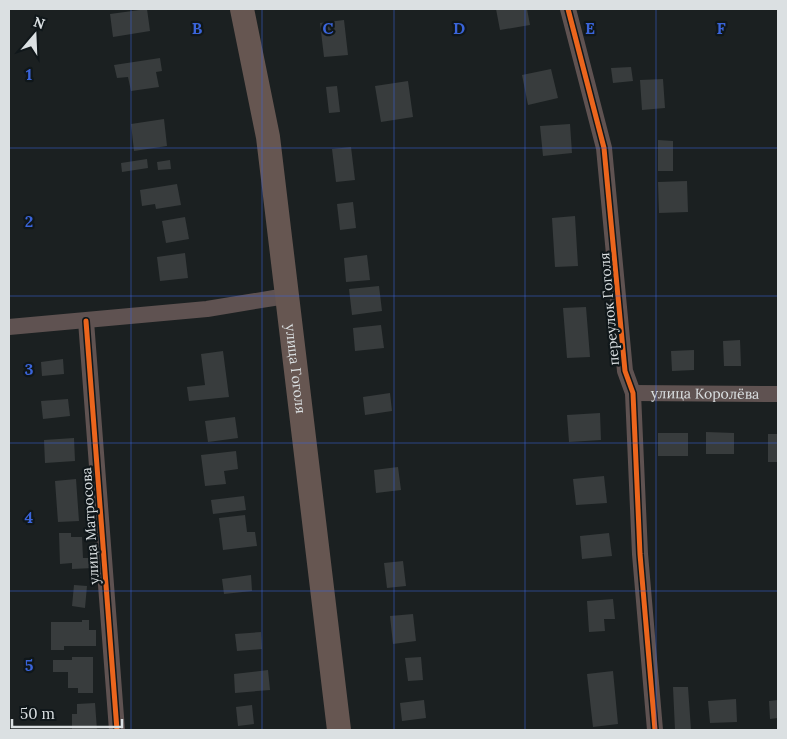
<svg xmlns="http://www.w3.org/2000/svg" width="787" height="739" font-family="Lora,serif">
  <style>
    .building { fill: #383c3d }
    .lines { fill: none; stroke-linecap: round; stroke-linejoin: round }
    .street { stroke: #5f5251; stroke-width: 16 }
    .secondary { stroke: #665651; stroke-width: 24 }
    .cycleway-casing { stroke: #10171a; stroke-width: 8 }
    .cycleway { stroke: #eb651d; stroke-width: 5 }
    .grid { fill: none; stroke: #3a64da; stroke-width: 1; stroke-opacity: 0.55 }
    .labels { text-anchor: middle; dominant-baseline: central; stroke-width: 4.5; stroke-linejoin: round; paint-order: stroke }
    .street-label { font-size: 14px; fill: #dbe0e2; stroke: #10171a }
    .grid-label { font-size: 16px; text-anchor: middle; font-weight: bold; fill: #3a64da; stroke: #10171a; stroke-width: 4.5; stroke-linejoin: round; paint-order: stroke }
  </style>
  <rect width="100%" height="100%" fill="#1b2021"/>
  <path class="building" d="M147,9L150,31L113,37L110,14Z
    M496,9H527L530,25L500,30Z
    M344,20L348,55L324,57L320,23Z
    M160,58L162,71L156,72L159,87L131,91L128,77L117,78L114,65Z
    M631,67L633,81L613,83L611,68Z
    M551,69L558,98L528,105L522,75Z
    M663,79L665,108L642,110L640,80Z
    M408,81L413,117L381,122L375,86Z
    M337,86L340,112L329,113L326,87Z
    M164,119L167,146L134,151L131,124Z
    M570,124L572,153L543,156L540,126Z
    M658,140L673,141V171H658Z
    M351,147L355,180L336,182L332,149Z
    M147,159L148,168L122,172L121,163Z
    M170,160L171,169L158,170L157,162Z
    M687,181L688,212L659,213L658,182Z
    M177,184L181,205L156,209L155,204L142,206L140,190Z
    M353,202L356,228L340,230L337,204Z
    M575,216L578,266L555,267L552,218Z
    M185,217L189,239L166,243L162,221Z
    M185,253L188,278L160,281L157,257Z
    M367,255L370,280L346,282L344,258Z
    M379,286L382,311L352,315L349,289Z
    M586,307L590,357L567,358L563,308Z
    M381,325L384,348L355,351L353,328Z
    M740,340L741,366H724L723,341Z
    M694,350V370L672,371L671,351Z
    M223,351L229,397L189,401L187,387L205,385L201,354Z
    M63,359L64,374L42,376L41,362Z
    M390,393L392,411L365,415L363,397Z
    M68,399L70,416L43,419L41,401Z
    M600,413L601,440L569,442L567,415Z
    M235,417L238,438L208,442L205,421Z
    M706,432L734,433V454H706Z
    M658,433H688V456H658Z
    M768,434H778V462H768Z
    M74,438L75,461L45,463L44,440Z
    M236,451L238,469L224,471L226,484L205,486L201,455Z
    M398,467L401,490L376,493L374,470Z
    M604,476L607,503L576,505L573,479Z
    M76,479L79,521L58,522L55,481Z
    M244,496L246,510L213,514L211,500Z
    M245,515L247,532H255L257,546L223,550L219,518Z
    M59,533H71V537H82L83,558H92L93,568L72,569V563L60,564Z
    M609,533L612,556L582,559L580,536Z
    M403,561L406,586L387,588L384,563Z
    M251,575L252,591L224,594L222,579Z
    M74,585L87,586L85,608L72,606Z
    M613,599L615,619H604L605,631L589,632L587,601Z
    M413,614L416,641L393,644L390,616Z
    M82,620H89V630H96V646H64V650H51V622H82Z
    M261,632L262,649L237,651L235,634Z
    M72,657H93V693H78V688H68V672H53V660H72Z
    M421,657L423,680L408,681L405,658Z
    M268,670L270,690L235,693L234,674Z
    M613,671L618,724L593,727L587,674Z
    M673,687H688L691,730H675Z
    M736,699L737,722L710,723L708,701Z
    M424,700L426,718L402,721L400,703Z
    M778,700V718L770,719L769,701Z
    M95,703L97,730H72V714H77V704Z
    M252,705L254,724L238,726L236,707Z"/>
  <g class="lines">
    <g class="street">
      <path d="M568,9L604,148L625,371L633,393L640,554L655,730"/>
      <path d="M86,321L117,730"/>
      <path d="M9,327L207,309L286,296"/>
      <path id="s1" d="M633,393L778,394"/>
    </g>
    <path class="secondary" id="s2" d="M242,9L268,137L339,730"/>
    <defs>
      <path id="cycleway" d="M568,9L604,148L625,371L633,393L640,554L655,730
        M86,321L117,730"/>
    </defs>
    <use href="#cycleway" class="cycleway-casing"/>
    <use href="#cycleway" class="cycleway"/>
  </g>
  <path class="grid" d="M131,9V730M262,9V730M394,9V730M525,9V730M656,9V730M9,148H778M9,296H778M9,443H778M9,591H778"/>
  <g class="labels">
    <g class="street-label">
      <text transform="translate(609 309) rotate(-95)">переулок Гоголя</text>
      <text stroke="none"><textPath href="#s2" startOffset="364">улица Гоголя</textPath></text>
      <text stroke="none"><textPath href="#s1" startOffset="72">улица Королёва</textPath></text>
      <text transform="translate(90 526) rotate(-94)">улица Матросова</text>
    </g>
  </g>
  <g class="grid-label">
    <text x="197" y="34">B</text>
    <text x="328" y="34">C</text>
    <text x="459" y="34">D</text>
    <text x="590" y="34">E</text>
    <text x="721" y="34">F</text>
    <text x="29" y="80">1</text>
    <text x="29" y="227">2</text>
    <text x="29" y="375">3</text>
    <text x="29" y="523">4</text>
    <text x="29" y="671">5</text>
  </g>
  <rect width="787" height="739" fill="none" stroke="#dbe0e2" stroke-width="20"/>
  <g transform="translate(35 35) rotate(19)" stroke="#10171a" stroke-width="4" paint-order="stroke">
  <path d="M0-4L9 19L0 12L-9 19Z" fill="#dbe0e2"/>
  <text y="-8" font-size="14" font-weight="bold" text-anchor="middle" fill="#dbe0e2">N</text>
  </g>
  <path d="M12 719v8h110v-8" fill="none" stroke="#dbe0e2" stroke-width="2.5"/>
  <text x="20" y="719" font-size="15" fill="#dbe0e2" stroke="#10171a" stroke-width="4" paint-order="stroke">50 m</text>
</svg>
